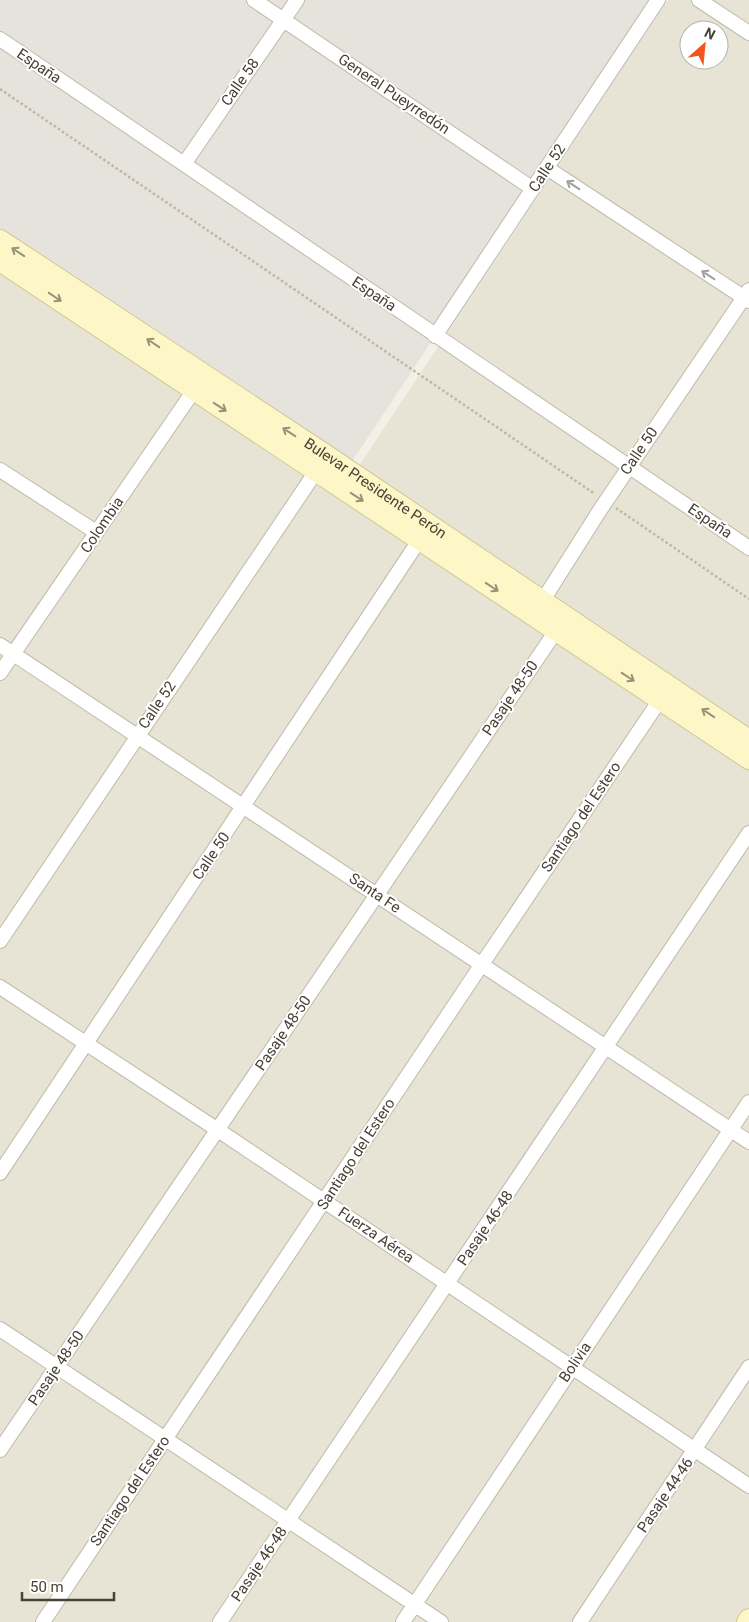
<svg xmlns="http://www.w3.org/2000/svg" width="749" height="1622" font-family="Roboto,sans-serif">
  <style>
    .residential { fill: #e7e3d5; fill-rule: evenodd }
    .industrial { fill: #e6e2dc }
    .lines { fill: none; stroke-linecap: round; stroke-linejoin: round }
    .street-casing { stroke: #bfbaaa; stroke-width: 16 }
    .secondary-casing { stroke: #d2c998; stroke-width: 22 }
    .path { stroke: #c0b79c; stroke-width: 2.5; stroke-dasharray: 2.5 2.5; stroke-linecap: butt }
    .street { stroke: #fff; stroke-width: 14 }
    .secondary { stroke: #fdf6c7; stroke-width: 20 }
    .oneway { stroke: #a2a09a }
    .oneway2 { stroke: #989377 }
    .labels { text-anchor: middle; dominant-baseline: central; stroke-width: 4; stroke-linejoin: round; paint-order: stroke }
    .street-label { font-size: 15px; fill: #464236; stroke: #fff }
  </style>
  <rect width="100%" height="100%" fill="#f3f1e7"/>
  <path class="residential" d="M668,0H749V1622H0V270L339,496ZM689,30H719V60H689Z"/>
  <path class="industrial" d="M0,0H658L347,469L0,238Z"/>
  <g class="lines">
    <defs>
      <path id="street" d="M254,0L533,189
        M699,0L749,33
        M0,39L749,548
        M184,164L297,0
        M547,168L749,301
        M435,336L658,0
        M0,470L96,532
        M538,608L600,510L749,290
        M0,645L749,1142
        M0,673L199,383
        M0,941L317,470
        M0,987L218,1130L749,1486
        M0,1173L420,539
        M0,1329L441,1622
        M0,1450L560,625
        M43,1622L482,964L664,694
        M220,1622L749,833
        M403,1622L749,1102
        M580,1622L749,1367"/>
      <g id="secondary">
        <path id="s1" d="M0,240L326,455L749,740"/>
        <path d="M0,261L749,759"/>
        <path d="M747,1622L749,1619"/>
      </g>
    </defs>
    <use href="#street" class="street-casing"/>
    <use href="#secondary" class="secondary-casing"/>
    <path class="path" d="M0,89L595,494
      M616,508L749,599"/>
    <use href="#street" class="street"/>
    <use href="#secondary" class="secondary"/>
  </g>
  <defs><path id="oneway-shaft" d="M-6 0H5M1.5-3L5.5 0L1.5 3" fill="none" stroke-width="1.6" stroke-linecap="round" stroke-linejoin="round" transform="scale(1.25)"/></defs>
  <g class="oneway">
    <use href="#oneway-shaft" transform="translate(573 185) rotate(-147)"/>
    <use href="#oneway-shaft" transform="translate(708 275) rotate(-147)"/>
  </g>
  <g class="oneway2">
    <use href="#oneway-shaft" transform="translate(18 252) rotate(-146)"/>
    <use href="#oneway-shaft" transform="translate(55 297) rotate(34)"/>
    <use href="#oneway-shaft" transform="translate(153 343) rotate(-146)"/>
    <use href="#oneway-shaft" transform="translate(220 407) rotate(33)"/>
    <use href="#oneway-shaft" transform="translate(289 432) rotate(-147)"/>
    <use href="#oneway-shaft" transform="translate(357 497) rotate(33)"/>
    <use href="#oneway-shaft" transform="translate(492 587) rotate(34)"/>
    <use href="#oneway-shaft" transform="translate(628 677) rotate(34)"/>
    <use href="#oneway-shaft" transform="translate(708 713) rotate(-146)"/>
  </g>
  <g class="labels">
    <g class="street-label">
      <text transform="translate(39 66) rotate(34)">España</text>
      <text transform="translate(240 82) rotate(-55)">Calle 58</text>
      <text transform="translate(394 94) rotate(34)">General Pueyrredón</text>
      <text transform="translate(547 168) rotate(-57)">Calle 52</text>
      <text transform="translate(374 294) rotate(34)">España</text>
      <text transform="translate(639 451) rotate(-56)">Calle 50</text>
      <text stroke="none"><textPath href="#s1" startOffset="450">Bulevar Presidente Perón</textPath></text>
      <text transform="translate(710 521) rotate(34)">España</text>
      <text transform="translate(102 525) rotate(-56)">Colombia</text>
      <text transform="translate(510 698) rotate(-56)">Pasaje 48-50</text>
      <text transform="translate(157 705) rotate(-56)">Calle 52</text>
      <text transform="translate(581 817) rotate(-56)">Santiago del Estero</text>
      <text transform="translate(211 856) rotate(-56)">Calle 50</text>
      <text transform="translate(375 893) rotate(34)">Santa Fe</text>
      <text transform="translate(283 1033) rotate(-56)">Pasaje 48-50</text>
      <text transform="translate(356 1154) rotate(-57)">Santiago del Estero</text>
      <text transform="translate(485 1228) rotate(-56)">Pasaje 46-48</text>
      <text transform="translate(376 1235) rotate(34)">Fuerza Aérea</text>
      <text transform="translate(575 1362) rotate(-56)">Bolivia</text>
      <text transform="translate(56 1368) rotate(-56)">Pasaje 48-50</text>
      <text transform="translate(130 1491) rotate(-56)">Santiago del Estero</text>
      <text transform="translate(665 1495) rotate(-56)">Pasaje 44-46</text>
      <text transform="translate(259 1564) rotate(-56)">Pasaje 46-48</text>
    </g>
  </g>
  <g transform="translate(704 45) rotate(27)"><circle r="24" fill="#ffffff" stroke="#b5b3af"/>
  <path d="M0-4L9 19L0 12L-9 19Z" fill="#f5541d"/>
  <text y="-8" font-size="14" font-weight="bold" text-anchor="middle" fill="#464236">N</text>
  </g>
  <path d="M22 1592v8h92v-8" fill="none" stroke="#464236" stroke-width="2.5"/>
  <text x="30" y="1592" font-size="15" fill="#464236" stroke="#ffffff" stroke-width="4" paint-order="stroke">50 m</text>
</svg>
